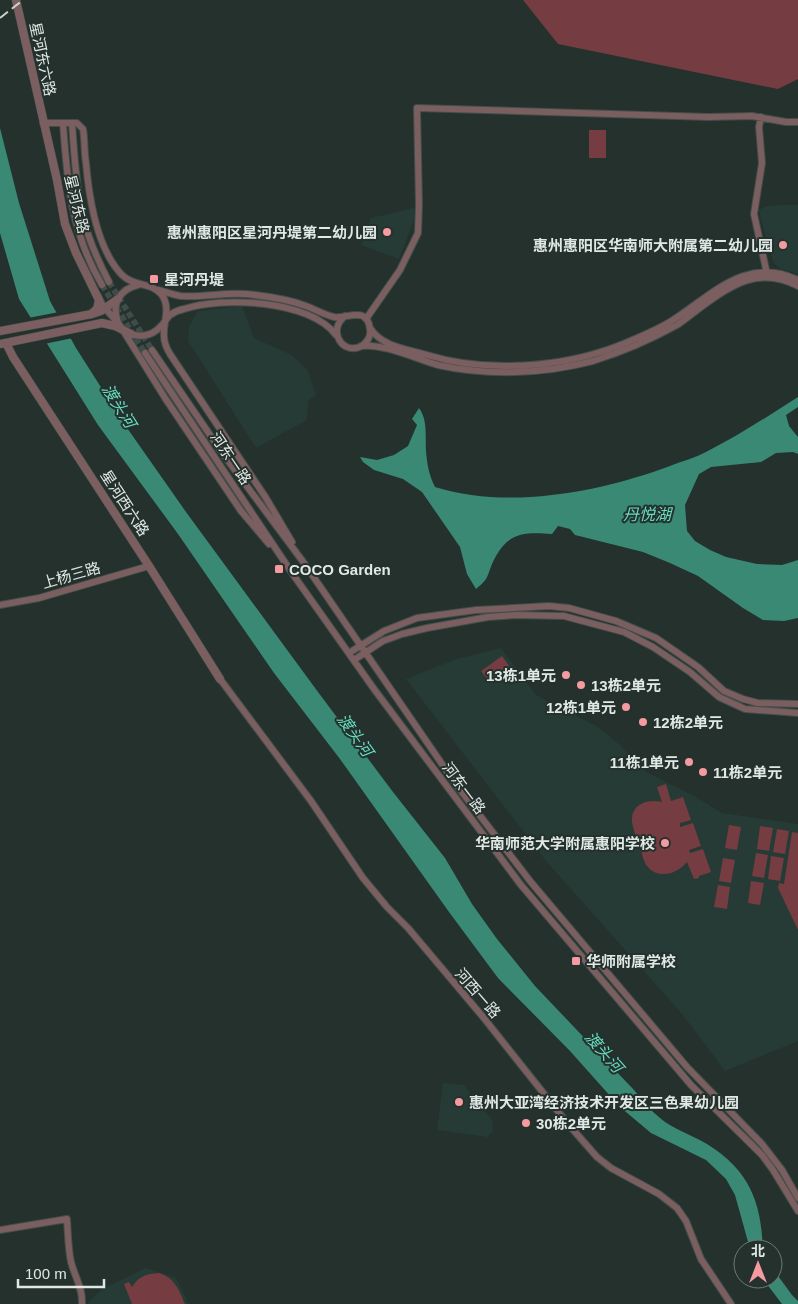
<svg xmlns="http://www.w3.org/2000/svg" width="798" height="1304" font-family="Helvetica,'Noto Sans SC',sans-serif">
  <style>
    .built { fill: #263b35 }
    .green { fill: #753c41 }
    .water { fill: #398975 }
    .pier { fill: #24312d }
    .lines { fill: none; stroke-linecap: round; stroke-linejoin: round }
    .minor-tunnel { stroke: #404c49; stroke-width: 6; stroke-dasharray: 6 3; stroke-linecap: butt }
    .minor-casing { stroke: #424e4a; stroke-width: 8 }
    .tertiary-casing { stroke: #424e4a; stroke-width: 9 }
    .minor { stroke: #7b5e5f; stroke-width: 6 }
    .tertiary { stroke: #7b5e5f; stroke-width: 8 }
    .rail { stroke: #cad3d0; stroke-width: 2; stroke-dasharray: 10 5; stroke-linecap: butt }
    .poi-dot { fill: #f49aa0; stroke: #24312d; stroke-width: 2 }
    .labels { text-anchor: middle; dominant-baseline: central; stroke-width: 4; stroke-linejoin: round; paint-order: stroke }
    .street-label { font-size: 15px; fill: #e0e8e5; stroke: #24312d }
    .poi-label { font-size: 15px; font-weight: bold; fill: #e0e8e5; stroke: #24312d; text-anchor: start }
    .water-label { font-size: 16px; font-style: italic; fill: #68dcbf; stroke: #24312d }
  </style>
  <rect width="100%" height="100%" fill="#24312d"/>
  <path class="built" d="M781,205H798V274L781,269L774,264L761,220L759,210L766,206Z
    M414,208V220L399,259L361,245L371,218Z
    M242,306L254,338L292,355L308,371L316,395L308,401L307,420L256,448L188,341L189,326L198,311Z
    M501,648L536,695L598,727L620,745L646,772L696,797L722,813L798,824V1041L725,1071L682,1014L546,861L406,679L456,659Z
    M443,1083L464,1085L492,1120L493,1131L488,1137L437,1130Z
    M146,1268L176,1278L189,1304H87L102,1289Z"/>
  <path class="green" d="M523,0H798V79L778,89L558,44Z
    M589,130H606V158H589Z
    M502,656L510,667L489,682L481,671Z
    M666,784L671,801L683,797L691,820L680,823V827L693,823L701,846L689,850L690,853L703,849L711,872L699,876V878L694,879L687,862C677,874 658,880 647,866C643,861 642,853 640,847C637,839 631,826 632,817C634,802 651,799 662,802L657,787Z
    M729,825L741,827L737,850L725,848Z
    M760,826L773,828L769,851L757,849Z
    M777,829L789,831L785,854L773,852Z
    M792,832L798,833V930L778,888L779,883L784,884Z
    M756,853L768,855L764,878L752,876Z
    M771,856L784,858L780,881L768,879Z
    M723,858L735,860L731,883L719,881Z
    M751,881L764,883L760,905L748,903Z
    M718,885L730,887L727,909L714,907Z
    M159,1273C175,1278 179,1290 185,1304H132L124,1284L129,1282L132,1287C139,1276 146,1274 159,1273Z"/>
  <path class="water" d="M0,128L19,203L50,301L76,348L125,425L186,512L318,692L393,792L445,858L472,904L497,939L535,986L634,1090C642,1100 650,1110 660,1118C673,1129 692,1135 707,1144C749,1170 761,1201 763,1249H750L735,1195L726,1179L706,1160L651,1133L620,1107L570,1051L498,978L449,912L340,759L274,673L178,534L98,425L19,299L0,233Z
    M798,397V407L786,415L789,426L798,437V454L793,452L776,453L761,462L711,467L699,474L685,505L687,531L695,541L710,550L726,557L757,564L782,565L798,560V618L784,621L763,620L743,608L698,576L670,563L643,552L575,535L570,529L558,526L552,534C521,532 506,533 492,564C486,579 489,578 476,589L467,574L460,547L422,492L403,479L374,470L363,462L360,457L377,460L394,455L408,446L417,425L412,419L419,408C428,420 425,436 426,451C427,464 429,475 435,487C508,510 600,492 670,466C682,461 695,458 706,452C738,436 768,416 798,397Z
    M773,1269L792,1295L798,1301V1304H782L763,1279H773Z"/>
  <path class="pier" d="M59,312L73,338L44,344L28,318Z"/>
  <g class="lines">
    <path class="minor-tunnel" d="M109,282L152,350
      M102,285L145,353"/>
    <defs>
      <path id="minor" d="M761,117L759,127L762,163L754,214L767,274
        M43,123H77L83,129C85,140 84,152 86,163C89,198 97,249 122,275C134,287 152,282 162,295C171,308 163,322 164,336C164,343 167,349 170,354L266,498L292,542
        M63,123C67,181 71,233 102,285
        M72,123C74,153 76,185 82,214C88,238 98,261 109,282
        M158,290C166,292 173,295 181,296C202,298 224,292 246,294C266,296 287,299 306,306C315,309 324,315 334,317C345,320 368,304 370,330C371,336 367,342 362,346C342,356 327,330 345,316
        M98,296L103,306L119,324L165,398L241,511L269,544
        M366,319L400,270L418,233L419,205L417,108L709,117L752,116L786,122H798
        M118,322C111,304 120,289 138,285
        M370,328C382,347 407,349 427,355C486,373 561,368 618,346C637,338 659,330 676,318C715,292 748,256 798,280
        M129,333C139,338 152,336 160,327C164,324 166,319 170,315C174,312 179,310 184,309C222,296 310,300 336,335
        M361,346C383,343 416,359 438,365C487,376 544,374 593,361C622,352 650,340 677,325C685,320 693,313 701,307C733,284 759,266 798,286
        M152,350L223,454L304,563L455,783L530,881L687,1067L762,1144L782,1170L798,1198
        M145,353L292,573L374,689L521,885L691,1085L762,1155L773,1170L798,1211
        M0,605L39,598L149,566
        M349,653L384,631L417,618L476,610L549,606L569,608L616,621L656,638L698,667L724,691L743,699L758,703L798,704
        M354,660L383,641L402,634L427,628L488,617L516,615L564,616L624,632L653,647L690,672L719,697L745,709L798,713
        M220,679L311,801L363,878L387,907L408,928L483,1017L568,1124L597,1157L611,1168L659,1194L677,1208L686,1221L701,1259L731,1304
        M0,1230L67,1219C68,1233 68,1248 71,1262C75,1277 83,1289 82,1304"/>
      <path id="tertiary" d="M16,0L57,180L65,224L76,253L99,300L97,309L91,314
        M0,331L92,314L101,311L118,299
        M6,343L13,357L149,566L220,679
        M0,344L102,323L115,326L131,334"/>
    </defs>
    <use href="#minor" class="minor-casing"/>
    <use href="#tertiary" class="tertiary-casing"/>
    <use href="#minor" class="minor"/>
    <use href="#tertiary" class="tertiary"/>
    <path class="rail" d="M0,18L23,0"/>
  </g>
  <g class="poi-dot">
    <circle cx="387" cy="232" r="5"/>
    <circle cx="783" cy="245" r="5"/>
    <rect x="149" y="274" width="10" height="10" rx="2.5"/>
    <rect x="274" y="564" width="10" height="10" rx="2.5"/>
    <circle cx="566" cy="675" r="5"/>
    <circle cx="581" cy="685" r="5"/>
    <circle cx="626" cy="707" r="5"/>
    <circle cx="643" cy="722" r="5"/>
    <circle cx="689" cy="762" r="5"/>
    <circle cx="703" cy="772" r="5"/>
    <circle cx="665" cy="843" r="5"/>
    <rect x="571" y="956" width="10" height="10" rx="2.5"/>
    <circle cx="459" cy="1102" r="5"/>
    <circle cx="526" cy="1123" r="5"/>
  </g>
  <g class="labels">
    <g class="street-label">
      <text transform="translate(43 59) rotate(78)">星河东六路</text>
      <text transform="translate(77 204) rotate(76)">星河东路</text>
      <text transform="translate(231 458) rotate(56)">河东一路</text>
      <text transform="translate(125 503) rotate(57)">星河西六路</text>
      <text transform="translate(71 575) rotate(-16)">上杨三路</text>
      <text transform="translate(464 788) rotate(53)">河东一路</text>
      <text transform="translate(478 993) rotate(49)">河西一路</text>
    </g>
    <g class="poi-label">
      <text x="377" y="232" text-anchor="end">惠州惠阳区星河丹堤第二幼儿园</text>
      <text x="773" y="245" text-anchor="end">惠州惠阳区华南师大附属第二幼儿园</text>
      <text x="164" y="279">星河丹堤</text>
      <text x="289" y="569">COCO Garden</text>
      <text x="556" y="675" text-anchor="end">13栋1单元</text>
      <text x="591" y="685">13栋2单元</text>
      <text x="616" y="707" text-anchor="end">12栋1单元</text>
      <text x="653" y="722">12栋2单元</text>
      <text x="679" y="762" text-anchor="end">11栋1单元</text>
      <text x="713" y="772">11栋2单元</text>
      <text x="655" y="843" text-anchor="end">华南师范大学附属惠阳学校</text>
      <text x="586" y="961">华师附属学校</text>
      <text x="469" y="1102">惠州大亚湾经济技术开发区三色果幼儿园</text>
      <text x="536" y="1123">30栋2单元</text>
    </g>
    <g class="water-label">
      <text transform="translate(119 406) rotate(58)">渡头河</text>
      <text x="647" y="514">丹悦湖</text>
      <text transform="translate(355 735) rotate(54)">渡头河</text>
      <text transform="translate(604 1052) rotate(49)">渡头河</text>
    </g>
  </g>
  <g transform="translate(758 1264)"><circle r="24" fill="#24312d" stroke="#6f7a77"/>
  <path d="M0-4L9 19L0 12L-9 19Z" fill="#f49aa0"/>
  <text y="-8" font-size="14" font-weight="bold" text-anchor="middle" fill="#e0e8e5">北</text>
  </g>
  <path d="M18 1279v8h86v-8" fill="none" stroke="#e0e8e5" stroke-width="2.5"/>
  <text x="25" y="1279" font-size="15" fill="#e0e8e5" stroke="#24312d" stroke-width="4" paint-order="stroke">100 m</text>
</svg>
